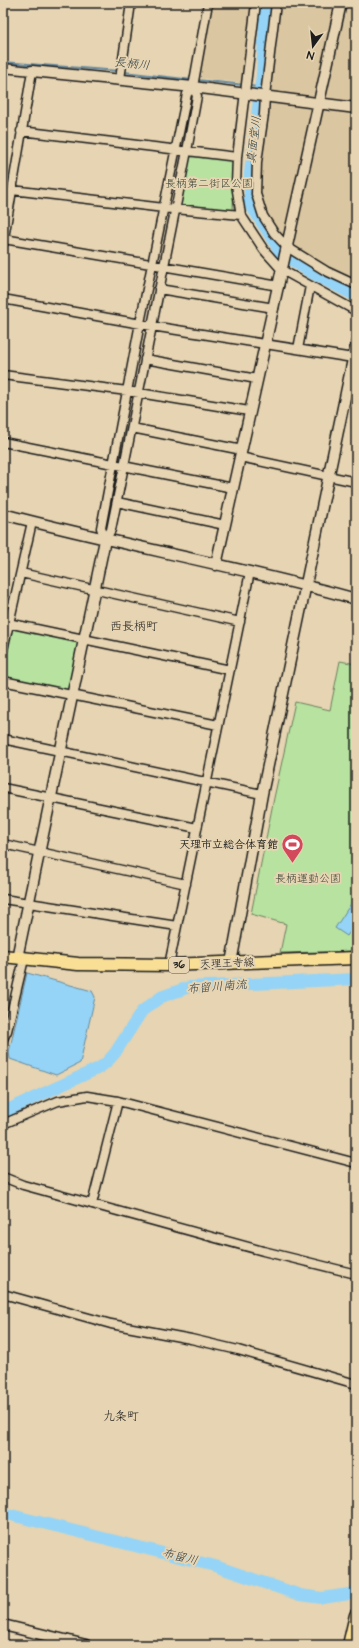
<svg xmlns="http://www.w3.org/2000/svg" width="359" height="1648" font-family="'Architects Daughter','Klee One',sans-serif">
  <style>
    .built { fill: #dac6a0 }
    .park { fill: #b7e29f; stroke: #6a7f5e }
    .water { fill: #95d4f6; stroke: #658a9f }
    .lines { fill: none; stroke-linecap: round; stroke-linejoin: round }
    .stream { stroke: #658a9f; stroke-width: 2 }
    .river { stroke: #95d4f6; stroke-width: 12 }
    .minor-casing { stroke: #1c1c1c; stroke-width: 11 }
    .tertiary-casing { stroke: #1c1c1c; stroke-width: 13 }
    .primary-casing { stroke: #1c1c1c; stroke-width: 15 }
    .minor { stroke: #e6d4b2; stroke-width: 8 }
    .tertiary { stroke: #e6d4b2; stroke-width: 10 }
    .primary { stroke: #f9df96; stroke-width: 12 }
    .labels { text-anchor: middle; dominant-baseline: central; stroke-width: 4; stroke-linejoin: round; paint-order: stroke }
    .shield { fill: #e6d4b2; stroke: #595349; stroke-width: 1 }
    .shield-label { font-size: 10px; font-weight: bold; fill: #1c1c1c }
    .park-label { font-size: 11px; fill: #3b4436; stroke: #e6d4b2 }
    .poi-label { font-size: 11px; font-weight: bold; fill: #1c1c1c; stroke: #e6d4b2; text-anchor: end }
    .street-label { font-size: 11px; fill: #1c1c1c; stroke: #e6d4b2 }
    .water-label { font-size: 12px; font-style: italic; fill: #344148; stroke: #e6d4b2 }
    .neighbourhood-label { font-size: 12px; fill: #1c1c1c; stroke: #e6d4b2 }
  </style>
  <rect width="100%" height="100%" fill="#e6d4b2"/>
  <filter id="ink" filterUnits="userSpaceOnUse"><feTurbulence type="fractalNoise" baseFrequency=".025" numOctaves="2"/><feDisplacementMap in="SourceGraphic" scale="8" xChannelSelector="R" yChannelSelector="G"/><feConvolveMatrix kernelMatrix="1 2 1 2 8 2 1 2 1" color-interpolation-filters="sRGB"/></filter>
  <g filter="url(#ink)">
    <path class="built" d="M211,3H254L244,83L199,78Z
      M278,3H336L315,93L309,96L270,92L268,90Z
      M347,3H356V102L329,99L325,92L345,5Z
      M271,102L307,107L311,111L282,239L268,221L259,198L258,174L267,103Z
      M326,109L356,113V283L323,266L293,247L323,112Z"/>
    <path class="park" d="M189,154L234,160L233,212L179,206Z
      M14,626L72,638L79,645L69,694L3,680C3,665 4,638 14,626Z
      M340,661L356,664V951L280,953L286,924L251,914L274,798L295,702L330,710Z"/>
    <path class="water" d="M356,896V923L347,936L335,928Z
      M27,973L92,991L95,997L80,1063L56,1075L10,1059L9,1052Z"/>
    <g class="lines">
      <path class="stream" d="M3,62L119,71
        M124,72L193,80
        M197,80L245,85
        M249,86L259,87"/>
      <path class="river" d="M266,3L262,75L250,173V204L282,254L312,273L356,296
        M3,1112L99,1068L107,1062L115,1053L142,1011L161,997L189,987L356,979
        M3,1513L215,1566L300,1595L322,1598L356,1593"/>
      <defs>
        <path id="minor" d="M256,3L237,157L236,185L241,215L264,250L282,270L356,311
          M276,3L265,96L264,114L257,162L256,194L263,216L274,233L287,247L326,271L356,285
          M3,68L32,71L3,244
          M120,79L131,3
          M21,131L237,157
          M12,190L164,208L241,215
          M4,239L279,286
          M159,289L274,308
          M3,299L152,326L353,358
          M298,349L310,286
          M145,359L257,379
          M3,375L127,391L249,411
          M132,428L242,450
          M3,442L233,488
          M240,457L356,482
          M117,502L225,525
          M105,540L101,528L140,323L187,94L193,87L208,3
          M105,540L111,530L124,466L187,151L197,96L193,87
          M21,573L240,622
          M3,622L230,670
          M3,650L32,522
          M3,681L218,725
          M3,739L262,794
          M3,788L197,828
          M3,844L186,884
          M3,899L177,926
          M169,965L250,572
          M3,1039L7,1031L24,959
          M3,1124L58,1101L87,1096L118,1101L356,1163
          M3,1177L23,1185L263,1251L356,1274
          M92,1204L118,1101
          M3,1294L111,1324L191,1339L238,1350L356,1384"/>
        <path id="tertiary" d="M32,71L193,87L356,108
          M3,514C120,545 239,566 356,599
          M216,565L341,3
          M17,958L105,540
          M231,963L262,794L356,345
          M3,1625L86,1645"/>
        <path id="primary" d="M3,956L78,964L169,965L356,958
          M349,1645L356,1615"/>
      </defs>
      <use href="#minor" class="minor-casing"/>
      <use href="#tertiary" class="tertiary-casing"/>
      <use href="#primary" class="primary-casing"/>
      <use href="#minor" class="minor"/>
      <use href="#tertiary" class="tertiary"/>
      <use href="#primary" class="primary"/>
    </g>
  </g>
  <defs>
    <symbol id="stadium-pin" viewBox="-11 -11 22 30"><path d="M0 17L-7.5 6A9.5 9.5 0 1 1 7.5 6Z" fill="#d1495b" stroke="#e6d4b2"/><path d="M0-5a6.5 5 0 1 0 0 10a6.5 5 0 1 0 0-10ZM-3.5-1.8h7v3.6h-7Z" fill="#fff"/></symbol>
  </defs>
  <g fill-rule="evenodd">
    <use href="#stadium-pin" x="280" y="832" width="25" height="34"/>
  </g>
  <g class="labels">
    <rect class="shield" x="169" y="957" width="20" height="16" rx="3"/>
    <g class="shield-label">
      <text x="179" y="965">36</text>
    </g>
    <g class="park-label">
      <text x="209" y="183">長柄第二街区公園</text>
      <text x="308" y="878">長柄運動公園</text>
    </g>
    <g class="poi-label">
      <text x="278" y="844">天理市立総合体育館</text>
    </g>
    <g class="street-label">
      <text transform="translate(227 963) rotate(-2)">天理王寺線</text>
    </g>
    <g class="water-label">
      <text transform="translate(132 64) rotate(6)">長柄川</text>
      <text transform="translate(254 140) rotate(-83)">真面堂川</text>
      <text transform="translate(217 987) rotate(-5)">布留川南流</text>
      <text transform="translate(180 1557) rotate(14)">布留川</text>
    </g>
    <g class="neighbourhood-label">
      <text x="134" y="626">西長柄町</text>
      <text x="121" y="1416">九条町</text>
    </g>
  </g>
  <rect width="359" height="1648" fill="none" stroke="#e6d4b2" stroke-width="16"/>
  <rect x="8" y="8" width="343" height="1632" fill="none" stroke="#1c1c1c" stroke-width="1.5" filter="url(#ink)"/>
  <g transform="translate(313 46) rotate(195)" stroke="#e6d4b2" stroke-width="3" paint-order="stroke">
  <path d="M0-3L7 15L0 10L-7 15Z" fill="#1c1c1c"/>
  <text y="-6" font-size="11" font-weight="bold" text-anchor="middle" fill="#1c1c1c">N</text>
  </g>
</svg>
